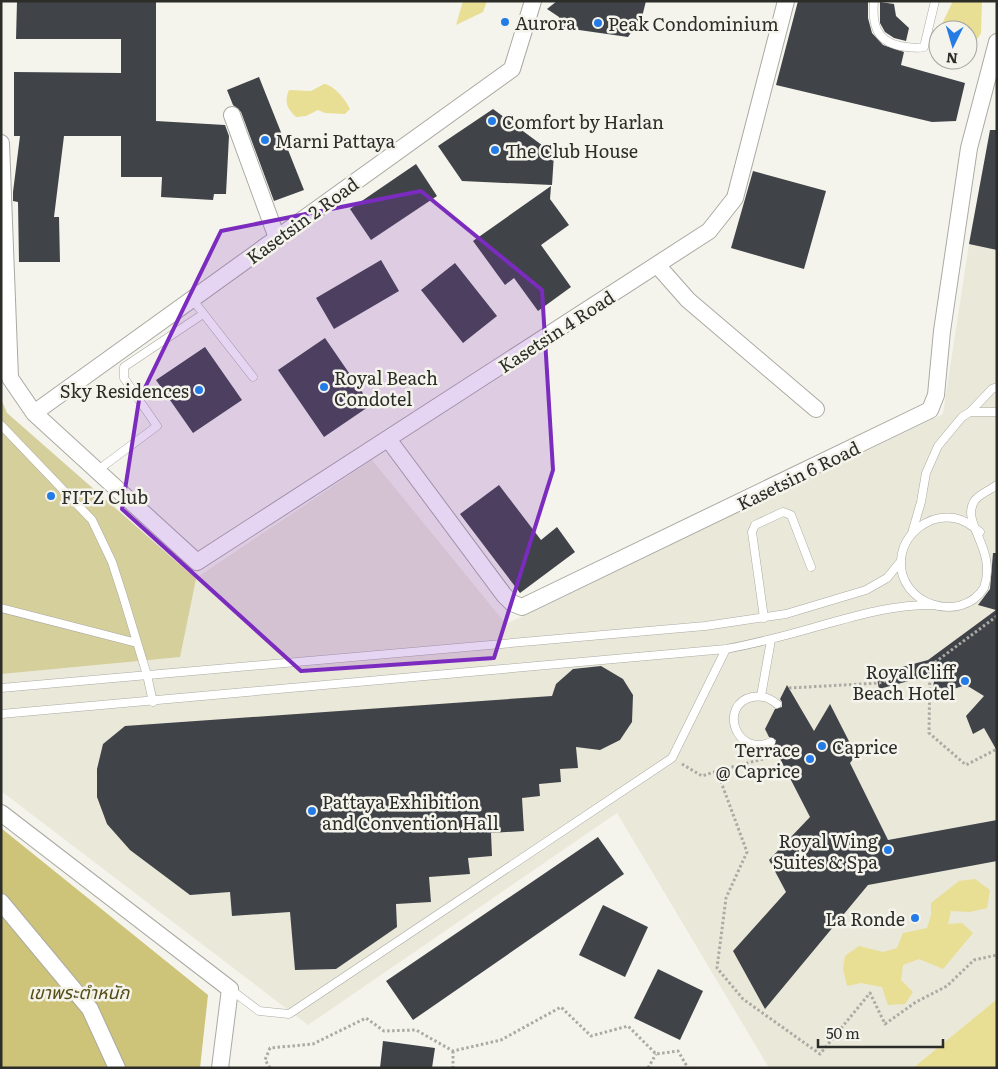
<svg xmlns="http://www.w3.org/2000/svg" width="998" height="1069" font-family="Literata,'Noto Sans Thai',serif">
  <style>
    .built { fill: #eae8d9 }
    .green { fill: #d5cf9b }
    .forest { fill: #cdc379 }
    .water { fill: #e8de94 }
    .building { fill: #404449 }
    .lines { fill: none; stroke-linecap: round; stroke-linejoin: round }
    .lane-casing { stroke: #aaa9a2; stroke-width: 9 }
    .street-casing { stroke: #aaa9a2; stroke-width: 18 }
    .path { stroke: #abaaa4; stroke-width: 3; stroke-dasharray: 2.5 2.5; stroke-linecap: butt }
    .lane { stroke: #fff; stroke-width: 8 }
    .street { stroke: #fff; stroke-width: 16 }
    .marked { fill: #7b2cbf; fill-opacity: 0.2; stroke: #7b2cbf; stroke-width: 4; stroke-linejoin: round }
    .poi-dot { fill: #257be6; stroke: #f5f4ec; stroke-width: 2 }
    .labels { text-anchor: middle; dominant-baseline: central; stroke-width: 5; stroke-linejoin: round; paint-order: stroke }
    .poi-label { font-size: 18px; fill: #2c2c29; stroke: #f5f4ec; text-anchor: start }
    .street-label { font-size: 18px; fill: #2c2c29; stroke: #f5f4ec }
    .park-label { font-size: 18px; font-style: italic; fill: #554d15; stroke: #f5f4ec }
  </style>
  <rect width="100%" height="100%" fill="#f5f4ec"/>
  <path class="built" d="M986,153L997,156V999L913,1068H769L617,813L308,1025L1,791V399L7,413L196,578L372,460L506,624L943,414L969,244Z"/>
  <path class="green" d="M1,399L7,413L196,579L180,657L1,674Z"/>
  <path class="forest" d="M1,828L208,995L200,1068H1Z"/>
  <path class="water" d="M463,1H487L483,12L456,25Z
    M953,1H982L981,33L971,49L968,48V30H939Z
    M324,84C334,85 346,100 350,109L345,114L325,113L318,110L306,116L296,117C287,108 284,102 289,90L311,91Z
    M975,879L990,890L987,908L970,912L951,911L948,924L962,923L973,933L943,969L919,959L903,965L901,980L913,992L905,1004L888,1005L882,987L861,983L847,986L843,969L845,956L859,946L883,952L897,948L903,933L927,928L931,915V903L959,881Z
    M997,999V1068H913Z"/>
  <path class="building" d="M17,1H156V121L225,125L229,136L226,194H214L213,200L161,197L162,177H121V136H64L54,217H59L60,262H19L18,202L13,201V192L20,136H14V72L121,73V39H16Z
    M557,1H646L642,17L628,37L558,27L559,17L547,9Z
    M798,1H868V18L872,33L883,45L904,52L901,65L965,83L956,121L932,122L776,85Z
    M880,2L894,4L896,16L909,28L906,41L894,38L885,32L880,23Z
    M259,77L304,190L274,201L241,112L233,105L227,90Z
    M493,109L554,154L552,185L462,181L438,146Z
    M990,130H997V250L969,244Z
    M416,164L437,196L371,240L350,209Z
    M753,171L826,191L804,269L731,248Z
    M551,186L550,199L569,225L541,245L571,287L538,311L514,278L505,285L473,241Z
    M381,260L399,291L334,329L316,298Z
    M455,263L497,316L463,343L421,290Z
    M325,338L371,405L324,437L278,370Z
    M205,347L242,400L193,433L156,380Z
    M499,485L541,540L557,527L575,552L520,593L460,514Z
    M993,553H997V751L984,728L973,734L966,716L984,696L966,685L944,692L933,688L935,674L879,689L876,674L928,660L996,610L978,605L990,589Z
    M601,666L623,679L633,695L632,722L620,740L600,750L576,747L578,768L560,769L561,782L539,784L540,796L522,798L524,831L491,833L492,856L468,858L470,874L429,877L431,902L396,904L397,927L336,969L295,970L290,912L232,916L230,892L190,895L130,850L107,824L97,797V769L103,744L125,726L552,696L556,684L573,669Z
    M787,685L814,731L830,704L856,755L850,763L888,840L997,820V861L868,885L765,1009L733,951L786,892L769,860L810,817L774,747L776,740L769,737L765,729L775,709L782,707V702L780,699Z
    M598,837L624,874L413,1020L386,981Z
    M603,905L648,927L625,977L579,955Z
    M658,969L703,991L680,1040L634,1018Z
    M383,1041L435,1048L432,1068H380Z"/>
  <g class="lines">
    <defs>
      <path id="lane" d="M874,1C872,24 876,41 900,46C908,47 916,49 924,47L935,1
        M192,299L253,377
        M970,412L992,389L997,387
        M1,425L92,520L112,562L123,596L147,675L153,702
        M98,470L157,426L124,378V367L203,314
        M980,532C972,526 965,520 954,518C928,514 903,534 901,560C898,604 960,625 984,588C998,548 959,523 975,500C980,494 990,490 997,485
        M912,533L921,502L926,473L938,446L962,417L970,412H997
        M1,608L137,643
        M764,618L752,532L755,525L783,512L791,515L811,567
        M1,688L705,626L786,614L866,590L887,578L901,561
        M761,696L771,640
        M1,714L726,649C758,643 788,635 819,626C859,615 890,605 932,605
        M771,742C736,758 718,705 752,697C762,695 770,698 777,704
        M230,989L259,1011L289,1014L672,758L726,649"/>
      <path id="street" d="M232,115L277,238
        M1,143L10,378L34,413L197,562L709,231L735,198L786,1
        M658,266L688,300L816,409
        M34,413L512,69L533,1
        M388,439L504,595L512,603L522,607L930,410L936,395L942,331L969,148L997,42
        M1,813L230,989L220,1068
        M1,902L90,1009L117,1068"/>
    </defs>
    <use href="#lane" class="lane-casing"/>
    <use href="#street" class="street-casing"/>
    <path class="path" d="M997,616L930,666L929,733L966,765L997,749
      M789,688L879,683L930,666
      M682,764L702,776L717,771L747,852L726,898L717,968L743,999L820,1054L870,993L885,1024L916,1002L947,986L974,960L997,955
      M717,771L778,755
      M453,1051V1068
      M270,1068L265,1060L270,1048L313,1044L366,1018L384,1031L416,1030L453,1051L501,1040L561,1007L591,1036L628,1026L656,1054L678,1051L688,1068
      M648,1068L656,1054"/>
    <use href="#lane" class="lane"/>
    <use href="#street" class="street"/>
  </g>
  <path class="marked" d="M421,191L542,290L553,470L494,658L301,671L122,509L139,400L221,231Z"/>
  <g class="poi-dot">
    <circle cx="505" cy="22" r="5"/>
    <circle cx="598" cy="23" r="5"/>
    <circle cx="492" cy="121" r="5"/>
    <circle cx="265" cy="140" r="5"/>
    <circle cx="495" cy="150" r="5"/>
    <circle cx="324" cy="387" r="5"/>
    <circle cx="199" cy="390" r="5"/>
    <circle cx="51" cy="496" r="5"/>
    <circle cx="965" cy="681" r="5"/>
    <circle cx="822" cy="746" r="5"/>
    <circle cx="810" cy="759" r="5"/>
    <circle cx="312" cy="811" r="5"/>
    <circle cx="888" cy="850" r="5"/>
    <circle cx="915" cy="918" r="5"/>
  </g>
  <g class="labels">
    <g class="poi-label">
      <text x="515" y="22">Aurora</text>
      <text x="608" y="23">Peak Condominium</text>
      <text x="502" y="121">Comfort by Harlan</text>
      <text x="275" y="140">Marni Pattaya</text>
      <text x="505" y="150">The Club House</text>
      <text x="334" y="377">Royal Beach<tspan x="334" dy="21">Condotel</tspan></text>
      <text x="189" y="390" text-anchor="end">Sky Residences</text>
      <text x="61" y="496">FITZ Club</text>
      <text x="955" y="671" text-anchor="end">Royal Cliff<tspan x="955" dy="21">Beach Hotel</tspan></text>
      <text x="832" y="746">Caprice</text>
      <text x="800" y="749" text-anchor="end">Terrace<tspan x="800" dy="21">@ Caprice</tspan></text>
      <text x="322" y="801">Pattaya Exhibition<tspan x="322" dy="21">and Convention Hall</tspan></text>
      <text x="878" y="840" text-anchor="end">Royal Wing<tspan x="878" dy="21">Suites &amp; Spa</tspan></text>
      <text x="905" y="918" text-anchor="end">La Ronde</text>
    </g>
    <g class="street-label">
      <text transform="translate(302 220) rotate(-36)">Kasetsin 2 Road</text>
      <text transform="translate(556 331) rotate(-33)">Kasetsin 4 Road</text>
      <text transform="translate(798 475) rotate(-26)">Kasetsin 6 Road</text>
    </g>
    <g class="park-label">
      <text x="79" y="991">เขาพระตำหนัก</text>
    </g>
  </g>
  <rect width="998" height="1069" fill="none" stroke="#2c2c29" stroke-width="5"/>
  <g transform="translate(953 45) rotate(185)"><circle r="24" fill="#f5f4ec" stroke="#a5a49e"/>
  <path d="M0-4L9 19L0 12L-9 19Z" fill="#257be6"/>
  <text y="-8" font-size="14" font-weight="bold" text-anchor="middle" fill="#2c2c29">N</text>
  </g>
  <path d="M818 1039v8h125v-8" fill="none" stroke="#2c2c29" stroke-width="2.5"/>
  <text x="826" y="1039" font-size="15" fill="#2c2c29" stroke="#f5f4ec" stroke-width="4" paint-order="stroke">50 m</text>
</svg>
